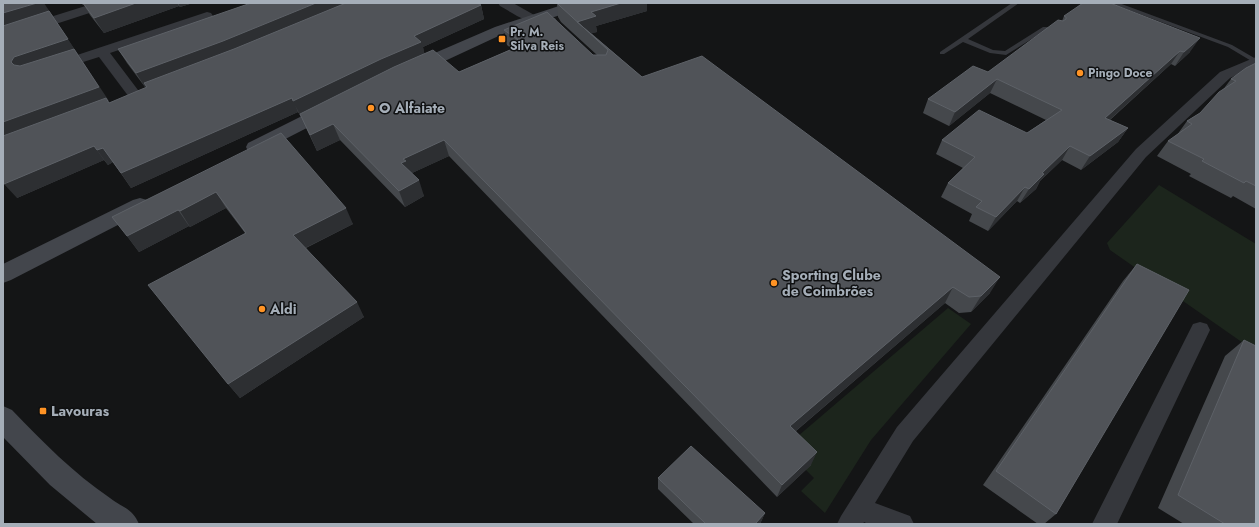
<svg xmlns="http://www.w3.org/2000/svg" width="1259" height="527" font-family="Jost,sans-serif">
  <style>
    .green { fill: #1c251c }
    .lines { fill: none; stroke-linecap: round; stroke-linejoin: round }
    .lane { fill: #35373c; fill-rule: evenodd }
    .street { fill: #35373c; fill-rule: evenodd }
    .secondary { fill: #43464c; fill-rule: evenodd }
    .wall { fill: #45484c }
    .shaded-wall { fill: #2d2f32 }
    .building { fill: #505358; stroke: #5d6167 }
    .poi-dot { fill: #ff9324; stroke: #0f1011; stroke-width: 1.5 }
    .labels { text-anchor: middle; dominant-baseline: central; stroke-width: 3; stroke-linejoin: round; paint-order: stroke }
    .far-poi-label { font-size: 12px; font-weight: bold; fill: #a5aeb8; stroke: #0f1011; text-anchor: start }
    .poi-label { font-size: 14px; font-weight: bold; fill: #a5aeb8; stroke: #0f1011; text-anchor: start }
  </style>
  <rect width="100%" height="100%" fill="#141516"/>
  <path class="green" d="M1159,185L1256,244V352L1110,250L1107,243Z
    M948,308L971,324L871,440L825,513L801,491L814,478L784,448Z"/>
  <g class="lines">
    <path class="lane" d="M1012,3H1019L968,39L993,50L1005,51L1043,27H1047L1058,31L1055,33L1046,30L1006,55L990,53L963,42L944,54H940V52Z
      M1110,3H1119L1232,45L1256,59V63L1253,62L1228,47Z"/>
    <path class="street" d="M95,3H113L111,6L22,35L3,43V34L12,29Z
      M498,3H513L536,16L555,18L557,21L555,24C535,29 516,15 500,6Z
      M207,12L211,13L213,16L211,19L110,53L144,98L142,101L137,102L132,101L99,57L58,70L53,69L51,66L53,63Z
      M1256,57V66L1230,78L1146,157L913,441L875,503L910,516L914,524H868L864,522L863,524H837L841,516L897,427L1136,149L1220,72Z
      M1200,322L1207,324L1210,330L1117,524H1092L1193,324Z"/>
    <path class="secondary" d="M568,3H590L588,6L505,33L419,73L413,74L407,73L405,69L407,65L495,27Z
      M330,104L336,105L339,109L336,113L262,151L255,153L248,151L246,147L248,143L324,105Z
      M140,198L147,200L150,205L147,210L11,280L3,283V264L133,200Z
      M3,406L12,410C43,442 73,473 110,498C123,508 132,508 139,524H97L50,485L3,437Z"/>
  </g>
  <path class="wall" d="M3,3L52,15L109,103L147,88L146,87H145L127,63L118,49L481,5L484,19L423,47L424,54L459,72L512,49L507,45L504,30L593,55H597L561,22L558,17L557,4L555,3H647V11L596,26L597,32L591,33L642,77L990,293L971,312L959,313L945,303L796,431L811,465L777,497L449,156L412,173L424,196L405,207L340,140L317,151L300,115L298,112L131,188L113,162L108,165L104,160L17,198Z
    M81,3H193L180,7L179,6L104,33L90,15L84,5H83Z
    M1064,16L1190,52L1175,66L1171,64L1110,120L1128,128L1118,142L1081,170L1062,160L1040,181L1036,189L1020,203L1017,201L988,231L969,221L972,214L941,197L948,183L963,168L936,154L942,140L1027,133L1046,120L990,93L949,126L923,113L928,99L988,72L1062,21Z
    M1256,63V209L1233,196L1231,198L1189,176L1191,174L1157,156L1168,141L1177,135L1187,121L1200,113L1222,91L1231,79Z
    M281,133L353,224L306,248L364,317L240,398L228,384L245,233L226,208L190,227L189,226L139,252L127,236Z
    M1137,264L1056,514L1044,524H1038L983,485L1123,281Z
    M1244,340L1254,524H1184L1158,508L1225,356Z
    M658,478L765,513L760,524H694L658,489Z"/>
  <path class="shaded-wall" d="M37,3H44L109,101L3,141V122L22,76L11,62L3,32V13Z
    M136,3H177L179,6L104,33L94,18Z
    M178,3H193L180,7Z
    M316,3H354L229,55L144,83L146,87H145L136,73Z
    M621,3H647V11L596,26L597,32L590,34L577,22L591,12Z
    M481,5L484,19L423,47L425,56L385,73L300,115L293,101L414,36Z
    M1200,38L1190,52L1175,66L1184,52Z
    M1180,51L1171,64L1096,132L1105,118Z
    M997,79L990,93L949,126L955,112Z
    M292,98L298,112L131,188L121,173Z
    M333,124L340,140L317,151L310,135Z
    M1128,128L1118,142L1081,170L1090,156Z
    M444,140L449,156L410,174L401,163L403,159Z
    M94,146L104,160L17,198L4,184Z
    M1070,146L1062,160L1040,181L1036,189L1020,203L1029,189L1042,173Z
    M103,148L113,162L108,165L97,150Z
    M419,180L424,196L405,207L399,191Z
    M1025,187L1017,201L988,231L996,217Z
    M216,192L226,208L190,227L180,211Z
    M346,208L353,224L301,250L293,235Z
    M178,210L189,226L139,252L127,236Z
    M1000,277L990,293L971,312L981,296Z
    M953,287L945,303L785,440L790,426Z
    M357,302L364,317L240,398L228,384Z
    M817,452L811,465L777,497L782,485Z
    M765,513L760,524H755Z"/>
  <path class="building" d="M3,3H37L3,13Z
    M83,3H136L94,18Z
    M251,3H316L223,41L136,73L118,49Z
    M346,3H477L481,5L414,36L421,42L381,59L293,101L292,98L121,173L103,148L97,150L94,146L4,184L3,182V136L106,98L109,103L147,87L144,83L234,49Z
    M557,3H621L591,12L596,16L577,22L642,77L702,56L1000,277L981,296L969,297L953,287L790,426L817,452L782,485L444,140L403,159L406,161L401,163L419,180L399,191L333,124L310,135L300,114L394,67L433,50L459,72L524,44L504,30L547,12L593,55H606L608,50L560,6Z
    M1083,3H1110L1200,38L1184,52L1180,51L1105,118L1128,128L1090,156L1070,146L1042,173L1044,174L1029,189L1025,187L996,217L976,207L982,201L948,183L975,157L942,140L979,110L1027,133L1062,110L997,79L955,112L928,99L973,66L988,72L1058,20L1063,21L1066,19V17L1064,16Z
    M49,11L68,39L14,57L11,62L14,65L20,66L74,49L99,87L3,122V26Z
    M1256,63V186L1246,181L1244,183L1202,161L1204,159L1168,141L1192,124L1187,121L1200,113L1219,92L1236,81L1231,79L1246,68Z
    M281,133L346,208L293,235L357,302L228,384L148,285L246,233L216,192L180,211L178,210L127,236L112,217Z
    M1137,264L1189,290L1056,514L996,471Z
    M1244,340L1256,346V517L1254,524H1225L1178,495Z
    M691,446L765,513L755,524H706L658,478Z"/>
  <g class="poi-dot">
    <rect x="498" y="35" width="8" height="8" rx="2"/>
    <circle cx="1080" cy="73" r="4"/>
    <circle cx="371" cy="108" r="4"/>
    <circle cx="774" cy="283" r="4"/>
    <circle cx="262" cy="309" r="4"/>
    <rect x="39" y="407" width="8" height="8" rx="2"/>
  </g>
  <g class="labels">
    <g class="far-poi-label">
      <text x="510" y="32">Pr. M.<tspan x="510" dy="14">Silva Reis</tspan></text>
      <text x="1088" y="73">Pingo Doce</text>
    </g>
    <g class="poi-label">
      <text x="379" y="108">O Alfaiate</text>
      <text x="782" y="275">Sporting Clube<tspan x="782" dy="16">de Coimbrões</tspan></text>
      <text x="270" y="309">Aldi</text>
      <text x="51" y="411">Lavouras</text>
    </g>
  </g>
  <rect width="1259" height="527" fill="none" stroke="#a5aeb8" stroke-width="8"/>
</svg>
